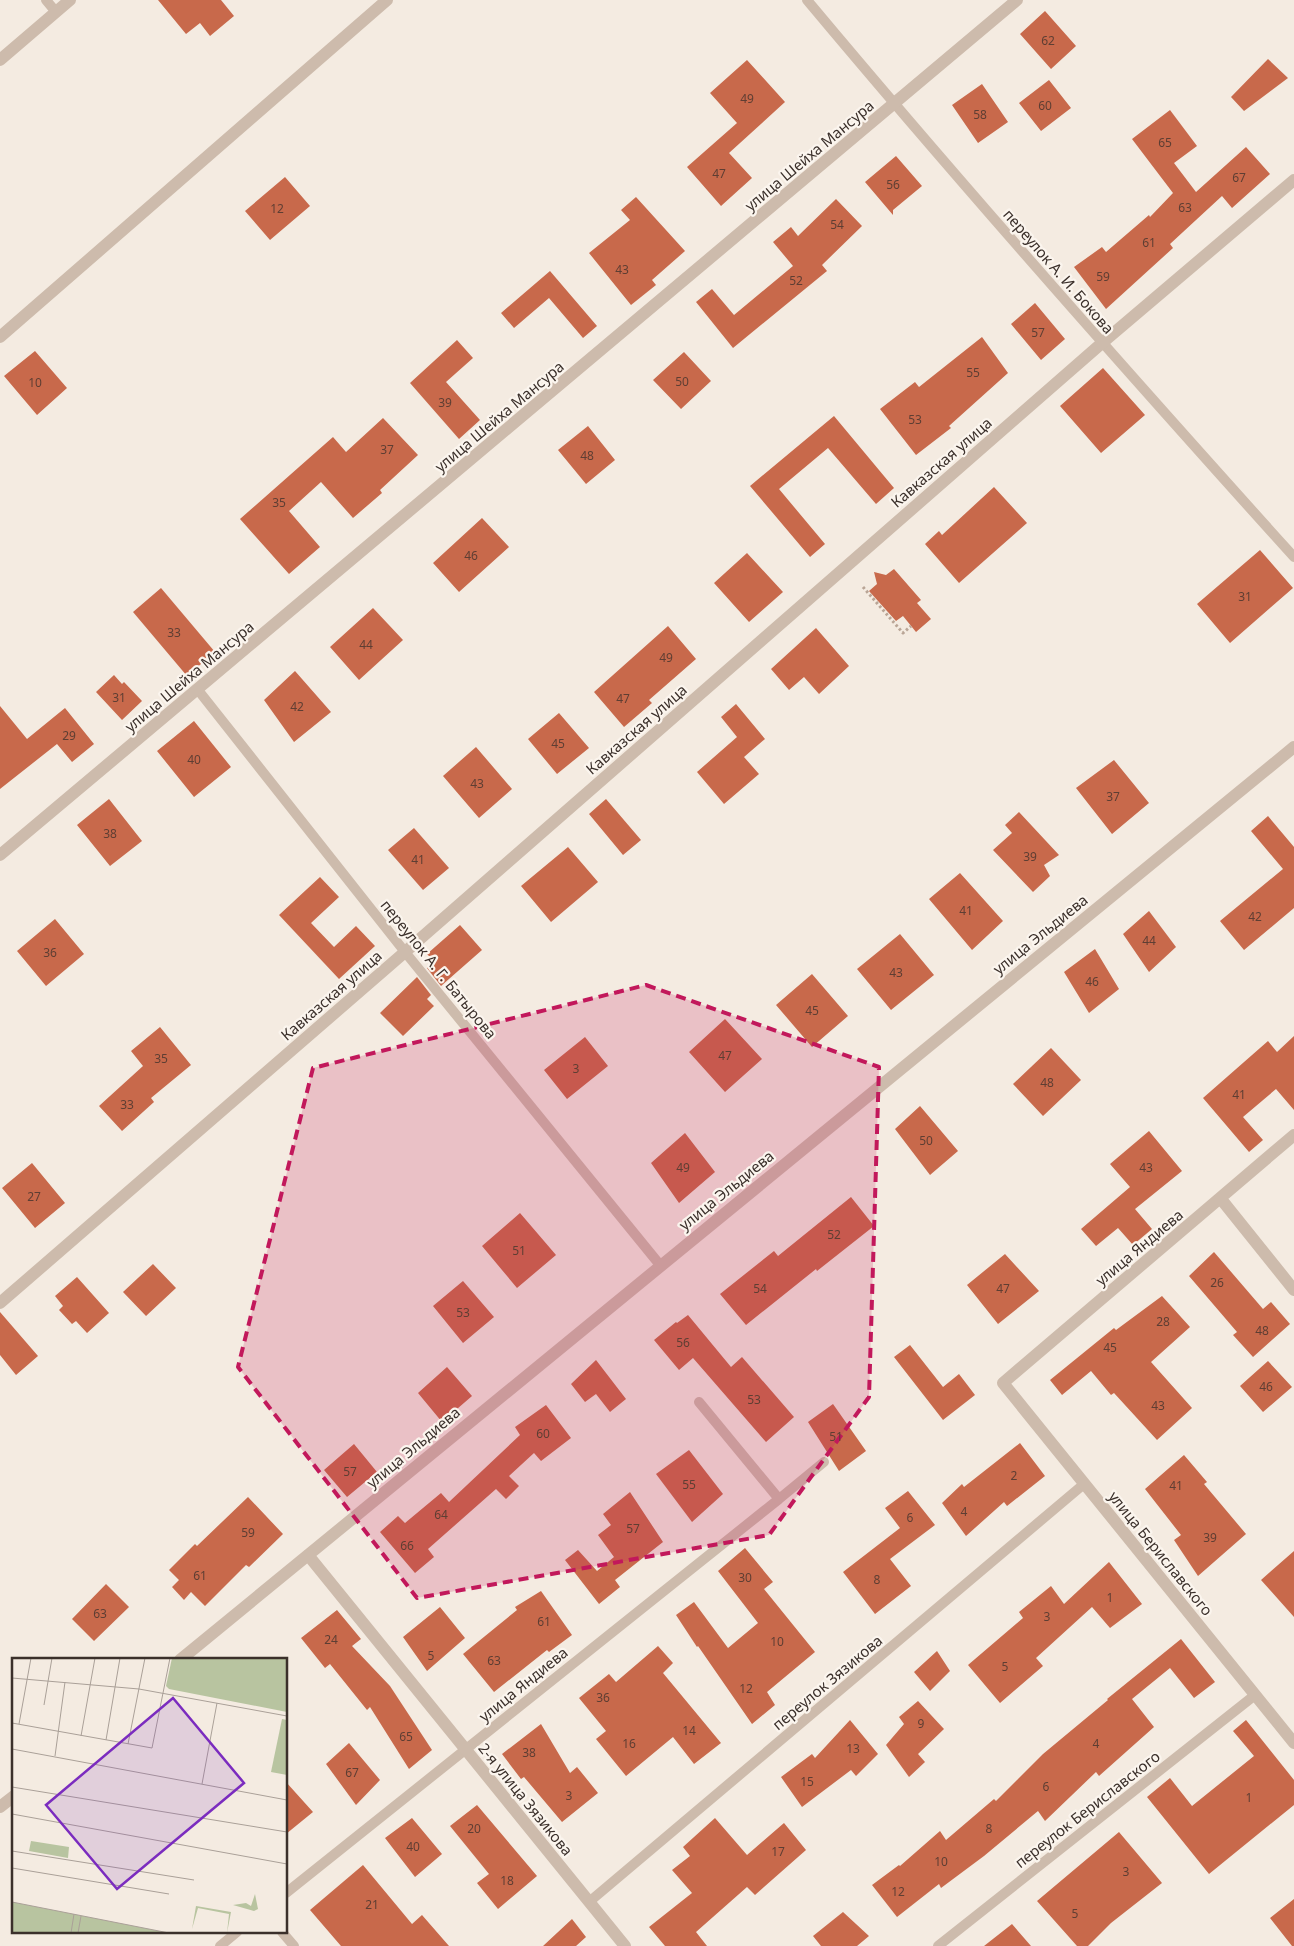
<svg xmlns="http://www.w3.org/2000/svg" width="1294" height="1946" font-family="'Noto Sans',sans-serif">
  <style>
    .building { fill: #c8694b }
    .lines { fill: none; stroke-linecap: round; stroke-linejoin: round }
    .path { stroke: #b9a596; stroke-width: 3; stroke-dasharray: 2.5 2.5; stroke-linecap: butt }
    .service { stroke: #cdbbac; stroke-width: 10 }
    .minor { stroke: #cdbbac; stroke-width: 12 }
    .marked { fill: #c2185b; fill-opacity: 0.2; stroke: #c2185b; stroke-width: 4; stroke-dasharray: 10 6; stroke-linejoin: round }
    .labels { text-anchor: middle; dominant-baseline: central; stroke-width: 4.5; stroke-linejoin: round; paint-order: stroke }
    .number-label { font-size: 12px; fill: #5e3e33 }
    .street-label { font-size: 15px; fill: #3b302b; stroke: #fbf5ee }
    .inset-road { fill: none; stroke: #aaa098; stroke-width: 1 }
    .view { fill: #7b2cbf; fill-opacity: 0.15; stroke: #7b2cbf; stroke-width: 2.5 }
    .inset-edge { fill: none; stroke: #3b302b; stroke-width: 2.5 }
  </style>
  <rect width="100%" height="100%" fill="#f4ebe1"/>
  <path class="building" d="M158,0H221L234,16L210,36L200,23L186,34Z
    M1045,11L1076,46L1051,69L1020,34Z
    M1268,59L1288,78L1244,111L1231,97Z
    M747,60L785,102L729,153L752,178L721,206L687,167L737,123L710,93Z
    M1049,80L1071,108L1041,131L1019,103Z
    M982,84L1008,122L978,143L952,105Z
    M1170,110L1197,146L1174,163L1196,192L1246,147L1270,174L1232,208L1222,196L1170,244L1173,248L1106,309L1074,267L1102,247L1106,252L1149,215L1150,217L1173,193L1132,139Z
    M896,156L922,186L893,210V215L865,182Z
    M285,177L310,206L270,240L245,211Z
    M636,197L685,251L652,280L656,285L631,305L589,253L630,220L621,210Z
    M836,199L862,226L822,265L827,271L733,348L696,302L712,289L734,315L793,266L773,242L791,227L798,236Z
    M550,271L597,326L583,338L549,298L514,328L501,313Z
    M1035,303L1065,339L1041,360L1011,324Z
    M982,337L1008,373L949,426L951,428L916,455L880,409L915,382L919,387Z
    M457,340L473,358L446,382L480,420L459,439L410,383Z
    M35,351L67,388L37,415L4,376Z
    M684,352L711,381L681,409L653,380Z
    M1103,368L1145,415L1101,453L1060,406Z
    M834,416L894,488L876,504L828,448L779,489L825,544L810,557L750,486Z
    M383,418L418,455L380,490L382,493L353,518L321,482L289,511L320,547L289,574L240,519L333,437L346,452Z
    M588,426L615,460L586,484L558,450Z
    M994,487L1027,523L959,583L925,544L939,531L942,535Z
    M482,518L509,547L459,592L433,563Z
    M1260,550L1293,588L1230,643L1197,604Z
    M747,553L783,592L749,622L714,583Z
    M894,569L921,600L917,603L931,619L916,632L903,616L896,621L869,591L877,584L874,572L886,575Z
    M161,588L215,652L187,676L133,612Z
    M373,608L403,640L359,680L330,647Z
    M668,626L696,659L649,700L652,703L624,727L594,692Z
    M816,628L849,666L819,694L804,677L789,690L771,669Z
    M295,671L331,712L294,742L264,700Z
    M114,675L122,684L124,682L142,701L122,720L96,692Z
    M736,704L765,739L744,757L759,774L724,804L697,772L737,737L721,717Z
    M0,706L27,739L65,708L94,744L72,762L57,744L0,789Z
    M559,713L589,748L557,774L528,739Z
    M194,721L231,767L194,797L157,751Z
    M476,747L512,789L479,818L443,776Z
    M1114,760L1149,803L1112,834L1076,788Z
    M109,799L142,841L110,866L77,825Z
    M606,799L641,840L623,855L589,814Z
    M1019,812L1059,855L1044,865L1050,876L1033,892L993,850L1012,833L1005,825Z
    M1268,816L1294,847V908L1244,950L1220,921L1283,869L1251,831Z
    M414,828L449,868L423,890L388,850Z
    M568,847L598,882L551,922L521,886Z
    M960,873L1003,921L972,950L929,899Z
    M320,877L339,897L311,923L334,947L356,926L375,946L339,979L279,915Z
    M1149,911L1176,947L1149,972L1123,934Z
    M55,919L84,954L46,986L17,951Z
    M460,925L482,950L441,986L427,968L434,961L427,954Z
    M900,934L934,975L891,1010L857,969Z
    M1095,949L1119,989L1089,1013L1064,972Z
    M812,974L848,1016L812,1047L776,1005Z
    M417,977L431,995L427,999L434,1006L403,1036L380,1013Z
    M725,1019L762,1059L725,1092L689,1052Z
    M160,1027L191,1065L151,1098L154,1102L122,1131L99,1106L143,1066L131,1051Z
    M1294,1036V1110L1276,1089L1243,1117L1263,1140L1249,1152L1203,1098L1268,1041L1277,1052Z
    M585,1037L608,1066L567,1099L544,1070Z
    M1051,1048L1081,1080L1043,1116L1013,1084Z
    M920,1106L958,1151L930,1175L895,1129Z
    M1149,1131L1182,1171L1135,1209L1152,1229L1133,1245L1118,1228L1096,1246L1081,1229L1130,1187L1110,1164Z
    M685,1133L715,1172L679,1203L651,1163Z
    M32,1163L65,1203L35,1228L2,1188Z
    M851,1197L874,1226L817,1271L816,1269L746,1325L720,1294L774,1251L778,1256Z
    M520,1213L556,1255L517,1288L482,1246Z
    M1214,1252L1263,1309L1271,1302L1290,1324L1253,1357L1233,1335L1237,1332L1189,1276Z
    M1005,1254L1039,1291L998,1324L967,1285Z
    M153,1264L176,1288L146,1316L123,1292Z
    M77,1277L109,1313L87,1333L76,1321L72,1324L59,1310L63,1306L55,1296Z
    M463,1281L494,1317L463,1343L433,1306Z
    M1162,1296L1190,1327L1151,1362L1192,1408L1157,1440L1114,1393L1111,1395L1091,1371L1062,1395L1050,1380L1114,1328L1116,1330Z
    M0,1312L38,1356L16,1375L0,1355Z
    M688,1315L731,1367L742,1357L794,1417L766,1442L693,1358L679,1370L654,1340L676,1322L677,1323Z
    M910,1345L943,1387L959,1374L975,1395L943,1420L894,1357Z
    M596,1360L626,1399L610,1412L596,1394L585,1402L571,1384Z
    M1268,1361L1292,1387L1263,1412L1240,1386Z
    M447,1367L472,1396L442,1422L418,1393Z
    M833,1404L866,1451L839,1471L808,1422Z
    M546,1405L571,1438L541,1461L534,1453L509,1476L519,1486L506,1499L496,1489L428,1549L434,1557L415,1573L380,1532L398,1516L405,1523L441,1493L449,1502L520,1435L515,1427Z
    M1020,1443L1045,1476L1007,1506L1004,1502L966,1536L942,1503L962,1484L964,1487Z
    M354,1444L377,1472L347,1497L324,1470Z
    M689,1450L723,1494L692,1522L656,1474Z
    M1184,1455L1207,1482L1204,1484L1246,1534L1198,1576L1174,1540L1181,1535L1145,1489Z
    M908,1491L935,1525L890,1559L911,1586L875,1614L843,1572L900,1528L885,1508Z
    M630,1492L663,1542L615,1580L620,1587L599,1604L565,1560L578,1550L597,1571L614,1557L598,1535L611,1525L603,1514Z
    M248,1497L283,1534L249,1567L246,1565L205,1606L191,1592L184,1600L172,1587L179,1580L169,1570L195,1544L197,1546Z
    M745,1548L773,1582L764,1589L815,1652L767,1692L775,1705L752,1724L698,1646L697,1647L676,1615L694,1602L728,1648L758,1623L718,1571Z
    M1294,1551V1617L1261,1580Z
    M1109,1562L1142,1604L1110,1628L1092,1607L1036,1658L1043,1666L1000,1703L968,1665L1023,1618L1019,1612L1051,1586L1064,1604Z
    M106,1584L129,1607L94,1641L72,1619Z
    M541,1591L572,1635L549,1652L547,1650L494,1692L463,1654L517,1610L515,1607Z
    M440,1607L465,1638L427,1671L403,1637Z
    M337,1610L361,1639L352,1646L390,1686L432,1750L409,1769L370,1707L367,1710L330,1664L325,1668L301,1638Z
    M1181,1639L1215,1682L1194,1698L1170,1668L1132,1699L1154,1727L1099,1776L1096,1772L1045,1821L1038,1811L984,1856L941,1888L939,1884L897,1917L872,1885L899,1865L900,1866L940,1831L946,1840L994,1799L996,1801L1043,1754L1108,1700L1107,1699Z
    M658,1646L673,1663L663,1673L721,1743L694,1764L673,1737L626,1776L596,1739L606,1731L579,1698L609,1674L616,1682Z
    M937,1651L950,1671L930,1691L914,1672Z
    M918,1701L944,1729L918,1754L925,1762L909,1777L886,1745L904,1724L899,1717Z
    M850,1720L878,1754L856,1776L851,1770L802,1807L781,1777L812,1754L815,1758Z
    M1246,1720L1294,1780V1805L1209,1874L1147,1797L1170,1778L1192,1806L1254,1756L1233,1731Z
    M541,1724L570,1773L577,1767L598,1793L562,1822L524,1777L521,1779L502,1754Z
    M349,1743L380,1780L356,1805L326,1764Z
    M286,1782L313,1812L286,1834Z
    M477,1805L537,1876L498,1909L477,1883L489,1874L450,1826Z
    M412,1818L442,1854L415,1877L385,1838Z
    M715,1818L747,1855L784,1823L806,1850L755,1895L747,1887L696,1932L707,1946H665L649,1927L692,1893L672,1870L690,1856L683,1847Z
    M1119,1832L1162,1883L1111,1923L1088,1946H1077L1037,1901Z
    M363,1865L412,1924L422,1915L449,1946H341L310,1910Z
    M1294,1899V1946H1292L1270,1918Z
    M843,1912L869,1936L857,1946H821L813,1936Z
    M572,1919L586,1937L576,1946H543Z
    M1012,1924L1031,1946H984Z"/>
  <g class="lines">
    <path class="path" d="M863,587L903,633L911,626"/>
    <path class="service" d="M46,0L56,12
      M807,0C965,189 1129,374 1294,557
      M198,690L405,952L660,1265
      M779,1499L824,1462
      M286,1893L779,1499L699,1402
      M589,1902L1084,1484
      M282,1932L294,1946
      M220,1946L237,1932
      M938,1946L1255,1695"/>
    <path class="minor" d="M0,60L70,0
      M0,337L387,0
      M0,855L1017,0
      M1294,1135L1003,1383L1294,1743
      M1221,1199L1294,1290
      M0,1303L405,952L1102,343L1294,180
      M308,1555L625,1946
      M180,1660L1294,747
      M0,1807L14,1796"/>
  </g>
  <path class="marked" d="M646,985L879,1067L869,1397L769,1535L417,1598L238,1367L313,1068Z"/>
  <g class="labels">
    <g class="number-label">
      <text x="1048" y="40">62</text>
      <text x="747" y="98">49</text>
      <text x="1045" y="105">60</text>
      <text x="980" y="114">58</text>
      <text x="1165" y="142">65</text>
      <text x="719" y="173">47</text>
      <text x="1239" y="177">67</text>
      <text x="893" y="184">56</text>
      <text x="1185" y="207">63</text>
      <text x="277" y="208">12</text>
      <text x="837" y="224">54</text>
      <text x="1149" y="242">61</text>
      <text x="622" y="269">43</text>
      <text x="1103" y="276">59</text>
      <text x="796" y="280">52</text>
      <text x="1038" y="332">57</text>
      <text x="973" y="372">55</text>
      <text x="682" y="381">50</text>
      <text x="35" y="382">10</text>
      <text x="445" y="402">39</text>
      <text x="915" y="419">53</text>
      <text x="387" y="449">37</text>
      <text x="587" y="455">48</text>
      <text x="279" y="502">35</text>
      <text x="471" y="555">46</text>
      <text x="1245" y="596">31</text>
      <text x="174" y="632">33</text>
      <text x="366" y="644">44</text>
      <text x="666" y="657">49</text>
      <text x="119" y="697">31</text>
      <text x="623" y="698">47</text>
      <text x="297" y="706">42</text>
      <text x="69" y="735">29</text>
      <text x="558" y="743">45</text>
      <text x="194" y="759">40</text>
      <text x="477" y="783">43</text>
      <text x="1113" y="796">37</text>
      <text x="110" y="833">38</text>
      <text x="1030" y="856">39</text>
      <text x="418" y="859">41</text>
      <text x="966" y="910">41</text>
      <text x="1255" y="916">42</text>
      <text x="1149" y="940">44</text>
      <text x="50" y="952">36</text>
      <text x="896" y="972">43</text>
      <text x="1092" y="981">46</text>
      <text x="812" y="1010">45</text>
      <text x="725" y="1055">47</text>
      <text x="161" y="1058">35</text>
      <text x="576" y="1068">3</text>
      <text x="1047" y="1082">48</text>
      <text x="1239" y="1094">41</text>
      <text x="127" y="1104">33</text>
      <text x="926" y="1140">50</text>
      <text x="683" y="1167">49</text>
      <text x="1146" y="1167">43</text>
      <text x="34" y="1196">27</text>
      <text x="834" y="1234">52</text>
      <text x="519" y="1250">51</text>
      <text x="1217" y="1282">26</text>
      <text x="760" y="1288">54</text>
      <text x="1003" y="1288">47</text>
      <text x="463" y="1312">53</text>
      <text x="1163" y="1321">28</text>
      <text x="1262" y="1330">48</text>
      <text x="683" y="1342">56</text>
      <text x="1110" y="1347">45</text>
      <text x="1266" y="1386">46</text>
      <text x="754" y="1399">53</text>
      <text x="1158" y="1405">43</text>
      <text x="543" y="1433">60</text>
      <text x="836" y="1436">51</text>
      <text x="350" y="1471">57</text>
      <text x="1014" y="1475">2</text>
      <text x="689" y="1484">55</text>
      <text x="1176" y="1485">41</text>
      <text x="964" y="1511">4</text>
      <text x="441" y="1514">64</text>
      <text x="910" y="1517">6</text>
      <text x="633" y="1528">57</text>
      <text x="248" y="1532">59</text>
      <text x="1210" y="1537">39</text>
      <text x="407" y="1545">66</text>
      <text x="200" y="1575">61</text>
      <text x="745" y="1577">30</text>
      <text x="877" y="1579">8</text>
      <text x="1110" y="1597">1</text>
      <text x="100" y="1613">63</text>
      <text x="1047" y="1616">3</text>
      <text x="544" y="1621">61</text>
      <text x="331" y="1639">24</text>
      <text x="777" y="1641">10</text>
      <text x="431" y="1655">5</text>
      <text x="494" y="1660">63</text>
      <text x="1005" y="1666">5</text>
      <text x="746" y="1688">12</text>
      <text x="603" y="1697">36</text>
      <text x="921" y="1723">9</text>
      <text x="689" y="1730">14</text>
      <text x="406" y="1736">65</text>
      <text x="629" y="1743">16</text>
      <text x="1096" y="1743">4</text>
      <text x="853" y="1748">13</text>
      <text x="529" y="1752">38</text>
      <text x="352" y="1772">67</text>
      <text x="807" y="1781">15</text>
      <text x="1046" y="1786">6</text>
      <text x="569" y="1795">3</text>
      <text x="1249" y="1797">1</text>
      <text x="474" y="1828">20</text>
      <text x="989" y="1828">8</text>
      <text x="413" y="1846">40</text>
      <text x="778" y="1851">17</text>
      <text x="941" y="1861">10</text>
      <text x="1126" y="1871">3</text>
      <text x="507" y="1880">18</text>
      <text x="898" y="1891">12</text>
      <text x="372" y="1904">21</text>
      <text x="1075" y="1913">5</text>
    </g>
    <g class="street-label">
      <text transform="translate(809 155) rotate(-40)">улица Шейха Мансура</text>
      <text transform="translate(1059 271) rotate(49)">переулок А. И. Бокова</text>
      <text transform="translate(499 416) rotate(-40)">улица Шейха Мансура</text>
      <text transform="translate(941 462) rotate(-41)">Кавказская улица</text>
      <text transform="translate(189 676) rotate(-40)">улица Шейха Мансура</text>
      <text transform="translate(636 729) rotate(-41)">Кавказская улица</text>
      <text transform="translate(1040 934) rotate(-39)">улица Эльдиева</text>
      <text transform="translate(439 969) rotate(51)">переулок А. Г. Батырова</text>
      <text transform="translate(331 995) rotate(-41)">Кавказская улица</text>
      <text transform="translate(726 1190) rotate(-39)">улица Эльдиева</text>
      <text transform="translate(1139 1247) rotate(-40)">улица Яндиева</text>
      <text transform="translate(413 1447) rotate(-40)">улица Эльдиева</text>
      <text transform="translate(1161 1553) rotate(51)">улица Бериславского</text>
      <text transform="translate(827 1682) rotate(-40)">переулок Зязикова</text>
      <text transform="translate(523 1684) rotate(-39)">улица Яндиева</text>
      <text transform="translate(526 1799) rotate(51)">2-я улица Зязикова</text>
      <text transform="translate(1087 1809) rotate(-38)">переулок Бериславского</text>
    </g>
  </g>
  <g transform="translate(12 1658)">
    <rect width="275" height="275" fill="#f4ebe1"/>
    <path d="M19,183L57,189L56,200L17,193ZM0,244L157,275H0ZM184,248L219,254L215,275L217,256L186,250L180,271Z" fill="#b8c4a0"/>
    <path d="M243,236L246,251L242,253L221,247L234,245L239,248Z" fill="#b8c4a0"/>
    <path d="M160,0H275V54L157,31L154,28Z" fill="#b8c4a0"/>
    <path d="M270,61L275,62V117L259,114Z" fill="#b8c4a0"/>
    <path class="inset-road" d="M0,20L127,31L275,58M32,47L40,0M0,65L140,90L158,0M7,66L19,0M69,78L83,0M94,82L108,0M116,86L133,0M0,91L275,142M43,98L53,24M190,126L205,45M0,129L275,174M0,156L275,206M0,193L182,222M0,210L157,236M0,244L157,275M59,275L62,256M66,275L69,258"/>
    <path class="view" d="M161,40L232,125L105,231L34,147Z"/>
    <rect width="275" height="275" class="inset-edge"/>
  </g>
</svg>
